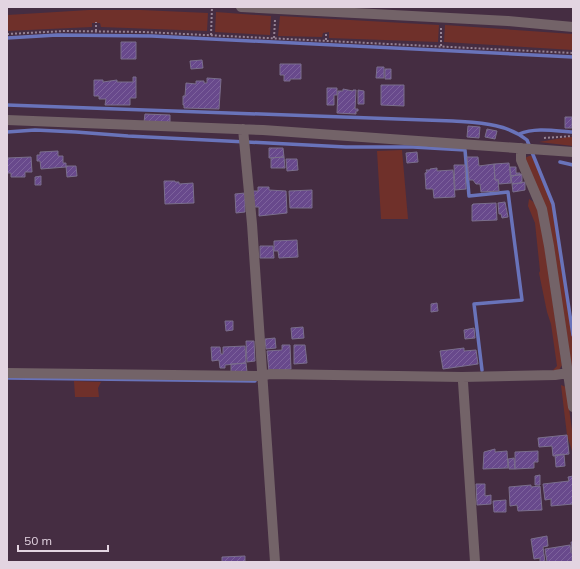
<svg xmlns="http://www.w3.org/2000/svg" width="580" height="569" font-family="Mulish,sans-serif">
  <style>
    .green { fill: #6f302a }
    .lines { fill: none; stroke-linecap: round; stroke-linejoin: round }
    .stream { stroke: #6973ba; stroke-width: 3.5 }
    .building { fill: url(#building-hatch); stroke: #7a6e8c }
    .path { stroke: #968394; stroke-width: 2; stroke-dasharray: 2 2; stroke-linecap: butt }
    .minor { stroke: #736368; stroke-width: 10 }
    .tertiary { stroke: #736368; stroke-width: 10 }
  </style>
  <defs>
    <pattern id="building-hatch" width="6" height="6" patternUnits="userSpaceOnUse"><rect width="6" height="6" fill="#68498c"/><path d="M-1 1l2-2M0 6l6-6M5 7l2-2" fill="none" stroke="#7d629c"/></pattern>
  </defs>
  <rect width="100%" height="100%" fill="#452d42"/>
  <path class="green" d="M89,10H141L208,13L207,31L101,27L100,23H92V27L7,31V15Z
    M216,12L271,16L270,35L215,32Z
    M280,16L439,25L438,42L329,38V32L323,33L322,37L278,36Z
    M445,25L573,34V50L444,42Z
    M568,137H573V146L539,142Z
    M402,150L408,219H381L377,151Z
    M529,156H532L552,204L573,342V387L547,215L523,161L525,158Z
    M529,199C539,204 539,213 541,223L562,365L559,370L552,371L557,366L551,324L547,312L539,273L540,271L535,223L528,206Z
    M74,381L101,382L98,388L99,397H75Z
    M561,385L566,387L573,437V454L567,435Z"/>
  <g class="lines">
    <path class="stream" d="M7,38L57,35L152,36L573,57
      M7,105L453,121C479,123 506,123 527,140L553,204L573,335
      M7,132L35,130L76,132L128,136L346,147H413L465,150L469,196L508,192L522,300L474,304L482,370
      M519,134C536,127 556,131 573,132
      M560,162L573,165
      M7,378L255,381"/>
  </g>
  <path class="building" d="M121,42H136V59H121Z
    M202,60L203,68L191,69L190,61Z
    M280,64H301V79H290V81H284V75H280Z
    M377,67H384V78H376Z
    M385,69H391V79H385Z
    M133,77H136V98H130V105H105L106,99H99V96H94V80H103V82L117,80V82H133Z
    M207,78L221,79L219,109L184,108V105H183V96H185L186,83L196,84V81H204V83H207Z
    M381,85H404V106L381,105Z
    M327,88H337V95H334V105H327Z
    M343,89L353,91V90H356L355,109H358V111H356V114L337,113L338,91H343Z
    M358,90L364,91V104H358Z
    M145,114L170,115V122H144Z
    M565,117H572V128H565Z
    M468,126L480,127L479,138L467,137Z
    M487,129L497,131L495,139L485,137Z
    M269,148H283L284,157L269,158Z
    M58,151V156H63V163H66V167L41,169L40,161H37V155H40V152Z
    M417,152L418,162L407,163L406,153Z
    M31,157L32,172H25V177H11V173H7V158Z
    M284,157L285,168H271V158Z
    M467,157H478L479,166L494,164L495,180H498L499,191L481,192L480,184H476L473,180H469Z
    M286,159H297L298,170L287,171Z
    M509,163L511,183L499,184L498,180H495L494,164Z
    M454,165H465L466,189L455,190Z
    M66,166H76L77,176L67,177Z
    M510,167H516V173H520V175L511,176Z
    M437,168V171L453,170L455,197L434,198L433,189H426L425,173L427,172L426,170H430V169Z
    M522,174V183L512,184L511,176Z
    M41,176V185H35V177Z
    M164,181H175V182H179V184L193,183L194,203L165,204Z
    M525,182V190L513,192L512,184Z
    M258,187H269V190L286,191L287,213L259,216V207H253L252,191H258Z
    M312,190V208H290L289,191Z
    M245,193V212L236,213L235,194Z
    M505,202L508,217L502,218L501,214H499L498,203Z
    M496,203L497,220L472,221V205L473,204Z
    M297,240L298,257L279,258L278,251H274V241Z
    M260,246H273L274,258H260Z
    M437,303L438,311L431,312V304Z
    M225,321H233V330L226,331Z
    M303,327L304,338L292,339L291,328Z
    M474,328L475,338L465,339L464,330Z
    M275,338L276,348L266,349L265,339Z
    M246,341H254L255,361L247,362Z
    M282,345H290L291,369L269,371L267,351L282,350Z
    M294,345H305L307,363L294,364Z
    M245,346L246,363L225,365V368H220L219,360L212,361L211,347H220L221,354H223V347Z
    M464,348V351L476,350L478,364L443,369L440,351Z
    M246,363L247,372H231V364Z
    M567,435L569,454L553,456L552,446L539,447L538,438Z
    M495,449V452L507,451L508,468L483,469L484,452Z
    M538,451V462H534V468L515,469V452Z
    M564,454L565,466L556,467L555,455Z
    M514,458L515,469H509L508,459Z
    M540,475V485H535V476Z
    M573,476V504L551,506V499L545,500L543,484L569,481L568,477Z
    M476,484H485V496L491,495V504L477,505Z
    M531,485V487L540,486L542,510L518,511L517,505L510,506L509,487Z
    M506,500V512H494L493,501Z
    M547,536L548,546L543,547L545,562H540V558L534,559L531,539Z
    M571,542H573L572,562H547L545,549L570,545L571,553H572Z
    M245,556V562H222V557Z"/>
  <g class="lines">
    <path class="path" d="M96,31V22
      M7,34L65,31L144,32L573,53
      M211,35L212,7
      M274,38L275,20
      M326,40V32
      M441,46V27
      M544,138L573,136"/>
    <path class="minor" d="M7,120L263,130L573,152
      M243,129L252,224L275,562
      M521,148V160L542,209L549,246L573,407
      M7,373L262,376L270,374L462,377L555,375L568,373
      M463,382L475,562"/>
    <path class="tertiary" d="M241,7L508,21L573,27"/>
  </g>
  <rect width="580" height="569" fill="none" stroke="#e3d4e1" stroke-width="16"/>
  <path d="M18 545v6h90v-6" fill="none" stroke="#e3d4e1" stroke-width="2"/>
  <text x="24" y="545" font-size="12" fill="#e3d4e1" stroke="#452d42" stroke-width="3" paint-order="stroke">50 m</text>
</svg>
